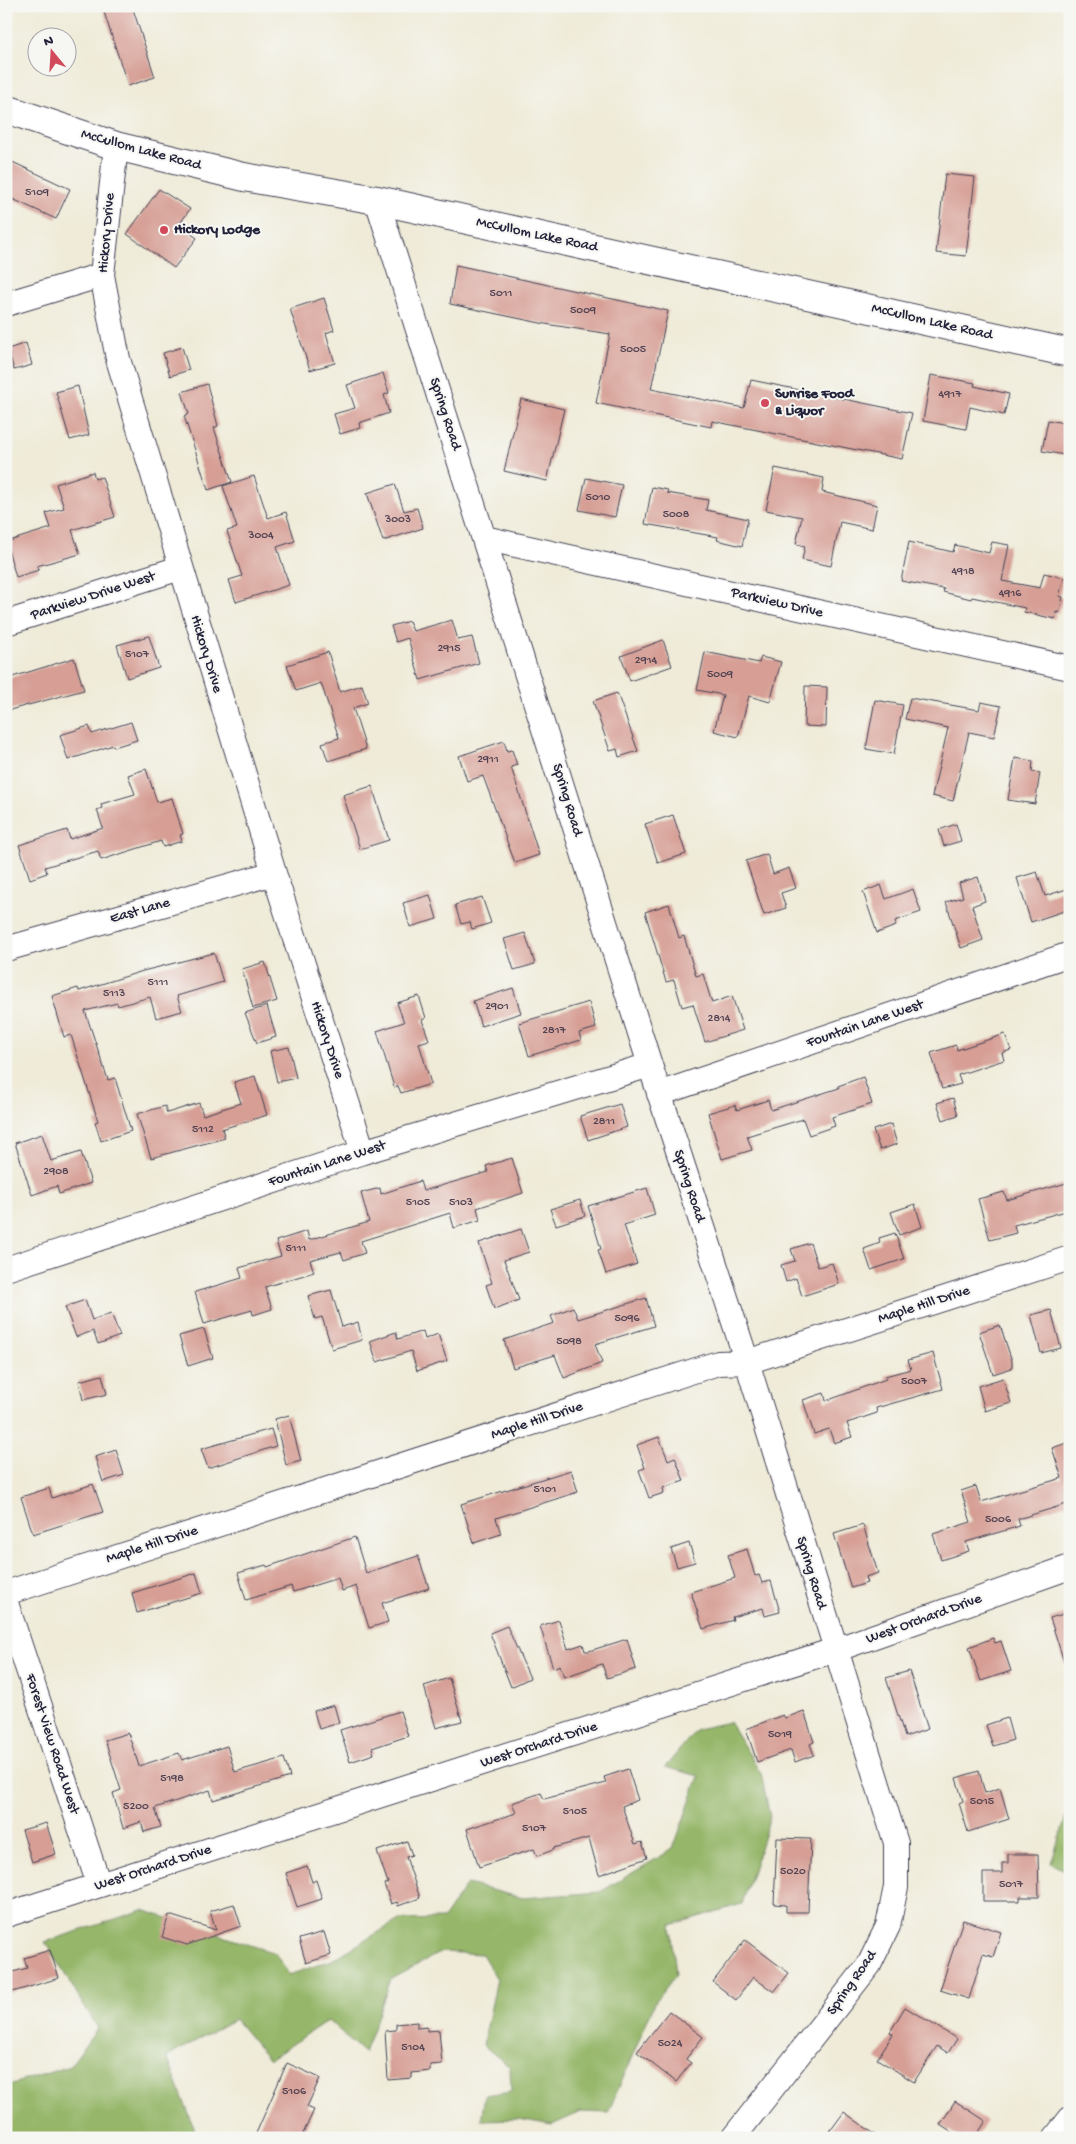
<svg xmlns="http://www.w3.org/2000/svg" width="1076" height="2144" font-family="'Gochi Hand',sans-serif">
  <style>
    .forest { fill: #96b76a; stroke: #5c6c52 }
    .building { fill: #d69e94 }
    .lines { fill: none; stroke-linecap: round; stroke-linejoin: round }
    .street-casing { stroke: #414053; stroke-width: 26 }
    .secondary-casing { stroke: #414053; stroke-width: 30 }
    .street { stroke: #fff; stroke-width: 24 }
    .secondary { stroke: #fff; stroke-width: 28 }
    .poi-dot { fill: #d1495b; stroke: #f6f6f2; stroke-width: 2 }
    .labels { text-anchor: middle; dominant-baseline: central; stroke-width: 4; stroke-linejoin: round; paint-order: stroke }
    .number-label { font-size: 12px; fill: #4f4151 }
    .street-label { font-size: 15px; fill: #22223b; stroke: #f6f6f2 }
    .poi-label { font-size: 15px; font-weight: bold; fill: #22223b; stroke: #f6f6f2; text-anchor: start }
  </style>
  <rect width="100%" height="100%" fill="#f6f6f2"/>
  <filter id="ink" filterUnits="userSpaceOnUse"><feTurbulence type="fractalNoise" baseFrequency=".02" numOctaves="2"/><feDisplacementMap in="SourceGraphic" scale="10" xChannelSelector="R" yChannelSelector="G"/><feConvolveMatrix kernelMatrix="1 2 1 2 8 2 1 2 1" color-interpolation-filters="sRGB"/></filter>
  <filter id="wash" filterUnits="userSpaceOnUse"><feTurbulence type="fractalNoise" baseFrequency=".0096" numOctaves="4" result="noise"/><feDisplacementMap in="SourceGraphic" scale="20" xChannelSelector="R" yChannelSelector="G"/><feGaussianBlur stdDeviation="1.12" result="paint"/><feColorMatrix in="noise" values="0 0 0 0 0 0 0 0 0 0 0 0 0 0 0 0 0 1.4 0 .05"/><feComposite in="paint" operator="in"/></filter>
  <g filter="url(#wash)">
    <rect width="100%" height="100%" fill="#efebd8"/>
    <path class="forest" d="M729,1722L761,1773L770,1817L742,1904L671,1925L676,1975L656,2000L608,2113L581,2112L552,2125L519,2119L481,2120L485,2095L511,2091L510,2067L483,2045L497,1979L482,1954L441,1952L391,1979L364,2053L328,2020L269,2060L235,2019L167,2057L198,2138H6V2086L70,2066L98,2028L45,1942L143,1910L275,1953L289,1975L332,1960L399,1920L443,1919L467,1884L523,1898L600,1892L673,1849L699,1776L665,1767L697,1729Z
      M1070,1815V1874L1051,1863L1066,1817Z"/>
    <g id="blocks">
      <path class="building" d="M102,6H132L155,77L128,86Z
        M6,159L70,189L56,219L6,196Z
        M945,174L975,177L966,256L936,253Z
        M159,189L190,209L179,225L197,238L174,268L127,234Z
        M456,265L668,311L651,389L744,408L751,380L912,413L902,459L712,421L711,427L596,403L610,334L545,324L450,304Z
        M324,298L334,330L326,333L335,363L310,370L290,309Z
        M26,343L32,365L14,370L8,349Z
        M182,347L189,370L170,376L163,353Z
        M383,373L389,393L384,395L389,413L359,423L360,428L340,434L334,414L355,408L347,385Z
        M931,375L975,383L974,386L1009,394L1004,415L970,407L966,429L923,421Z
        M207,384L218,426L214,428L232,482L208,490L184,416L189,414L182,392Z
        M78,386L89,435L70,440L56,392Z
        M521,399L564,409L547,481L504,471Z
        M1048,420L1070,424V456L1042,451Z
        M775,468L824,478L822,492L877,505L872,529L840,522L831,566L802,560L805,546L796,544L802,517L766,510Z
        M93,472L95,479L102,477L115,517L72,530L80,554L37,566L39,570L16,577L6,542L51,528L46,513L64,508L56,484Z
        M254,476L268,518L286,512L295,541L277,547L289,585L236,602L229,580L242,576L227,531L237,528L223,486Z
        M586,478L622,485L615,517L579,510Z
        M395,484L404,511L417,508L423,528L383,541L367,493Z
        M652,487L668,490L667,493L708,500L706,510L748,519L742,546L721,541L717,540L718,537L645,524Z
        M909,542L953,552L955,545L989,553L992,542L1009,545L1002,581L1040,588L1044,573L1064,578L1059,596L1063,597L1059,613L1056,612L1055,619L1024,612L1025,608L972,597L971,599L943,592L944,589L901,581Z
        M452,620L458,640L472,637L479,663L420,680L408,638L396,642L391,626L409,621L413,631Z
        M149,636L159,668L127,678L117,645Z
        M663,640L672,666L630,681L621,656Z
        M328,652L340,692L362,685L368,703L353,708L366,749L328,761L322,743L339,738L321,683L296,691L287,665Z
        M705,652L759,663L761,657L781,662L770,702L749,696L738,737L714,731L723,695L697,690Z
        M74,658L84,690L6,711V679Z
        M805,686L827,687L826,727L804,726Z
        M617,693L638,751L619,757L617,749L610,751L593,701Z
        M910,698L979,710L981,702L1001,706L994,737L969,732L953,801L932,796L948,728L905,719Z
        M875,700L903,705L894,754L866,749Z
        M131,722L137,740L114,747L113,745L68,760L60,735L89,726L92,734Z
        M504,741L507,751L512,750L517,765L511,767L539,855L515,863L483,776L467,781L459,756Z
        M1015,758L1033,761L1032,772L1040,773L1035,804L1008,800Z
        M146,769L157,802L172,798L183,834L180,835L182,841L163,847L161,841L101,860L98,851L45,867L47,873L30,879L19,845L67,830L70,839L103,828L97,810L102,808L101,804L135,794L128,775Z
        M372,786L389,840L360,849L343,795Z
        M673,815L686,854L658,863L645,824Z
        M956,824L961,841L944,846L939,830Z
        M767,854L773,874L789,868L796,888L781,893L786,908L764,915L746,861Z
        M1037,872L1045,896L1070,888V909L1031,922L1017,878Z
        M978,877L985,901L972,906L983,940L961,948L946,902L963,897L959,883Z
        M881,885L886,899L913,889L921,912L895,921L896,926L877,933L863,892Z
        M430,895L437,919L410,927L403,903Z
        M482,897L491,923L472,929L470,922L461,924L455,905Z
        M669,904L679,938L684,936L696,976L703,974L712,1003L732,996L743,1030L705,1042L693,1004L682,1007L674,980L666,982L645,912Z
        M525,933L535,964L514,970L504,939Z
        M214,953L223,982L177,996L182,1011L156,1018L150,997L118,1006L117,1003L85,1011L108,1080L115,1078L131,1131L101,1141L95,1122L98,1121L71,1035L64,1037L52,996L78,988L79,991L143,971Z
        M265,962L277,1001L253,1008L242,969Z
        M513,988L521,1013L481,1026L473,1001Z
        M419,996L426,1018L422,1020L429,1040L419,1043L431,1084L401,1093L398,1086L394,1087L377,1031L404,1022L397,1003Z
        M589,1002L596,1028L579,1033L581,1040L529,1056L519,1023Z
        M267,1006L276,1037L257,1043L245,1013Z
        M1005,1034L1011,1050L1002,1053L1004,1060L958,1075L961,1084L942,1089L931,1053L956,1045L957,1050Z
        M289,1047L296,1078L277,1082L270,1051Z
        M255,1076L267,1115L222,1129L225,1138L151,1158L137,1114L165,1106L167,1113L199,1103L203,1115L241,1103L234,1082Z
        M863,1077L872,1104L832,1117L835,1126L809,1135L803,1119L747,1136L752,1150L722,1159L708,1113L735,1105L737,1110L768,1100L771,1110L839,1088L838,1086Z
        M953,1098L958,1115L943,1120L937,1103Z
        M620,1104L627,1127L588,1140L580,1116Z
        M891,1124L897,1144L880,1150L873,1130Z
        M42,1134L51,1161L81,1152L91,1183L59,1194L57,1186L32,1195L15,1143Z
        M512,1158L523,1193L477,1208L480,1220L454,1228L450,1213L361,1241L365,1253L344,1260L341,1252L310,1260L314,1272L265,1287L272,1309L253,1315L252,1310L204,1324L195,1292L242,1278L239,1268L281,1256L276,1241L307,1231L309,1240L369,1222L361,1193L380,1188L381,1194L420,1181L423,1191L488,1172L486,1166Z
        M1070,1182V1210L1014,1225L1016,1233L990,1240L978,1199L1004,1192L1007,1200Z
        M647,1188L655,1215L624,1225L637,1264L606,1274L598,1250L601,1249L588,1206Z
        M580,1200L585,1216L556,1225L550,1209Z
        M915,1204L922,1227L899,1235L891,1212Z
        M521,1229L529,1252L504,1260L519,1300L494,1309L486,1285L492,1283L479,1243Z
        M895,1233L904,1259L871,1270L864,1249L880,1243L879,1238Z
        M810,1243L818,1267L832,1263L839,1284L802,1296L796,1278L786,1282L781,1265L795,1261L791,1249Z
        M331,1290L342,1327L358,1322L362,1340L332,1349L322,1317L315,1319L308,1296Z
        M646,1298L654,1326L595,1344L602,1363L564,1378L555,1355L513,1368L504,1340L554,1323L551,1316L573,1307L578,1319Z
        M85,1300L92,1320L111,1313L120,1336L98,1344L93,1331L76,1337L65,1307Z
        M1051,1310L1061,1348L1041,1353L1031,1315Z
        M1000,1325L1012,1361V1368L993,1374L979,1332Z
        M204,1329L213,1358L188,1366L179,1336Z
        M423,1331L425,1339L438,1334L447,1361L417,1371L411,1351L377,1362L370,1341L396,1332L398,1339Z
        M933,1353L943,1389L876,1408L877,1413L847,1423L852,1437L834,1443L829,1429L814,1434L803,1400L824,1393L826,1401L886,1379L885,1376L911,1369L908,1360Z
        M102,1375L107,1394L83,1400L79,1381Z
        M1003,1378L1011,1403L985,1411L978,1386Z
        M289,1415L301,1461L286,1465L275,1419Z
        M271,1429L276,1446L208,1468L201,1449Z
        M659,1437L668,1460L675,1457L684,1481L663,1488L664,1493L649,1498L639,1470L645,1468L637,1445Z
        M1070,1442V1503L1018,1519L1020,1526L966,1542L969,1551L941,1560L933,1534L971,1522L961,1491L976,1486L981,1502L1062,1478L1052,1448Z
        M116,1450L124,1475L103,1482L95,1457Z
        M571,1470L578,1492L496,1518L501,1534L474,1543L461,1504Z
        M93,1484L103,1512L33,1534L21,1497L49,1488L52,1498Z
        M863,1525L878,1573L865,1577L867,1583L851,1588L834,1534Z
        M355,1537L366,1573L418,1556L429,1588L382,1603L388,1622L369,1628L356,1586L342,1591L338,1578L293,1592L291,1586L246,1600L238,1573L266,1565L267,1567Z
        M689,1543L695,1562L677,1567L671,1549Z
        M747,1549L755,1576L759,1575L762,1583L771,1581L780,1612L765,1616L763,1608L732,1617L733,1620L703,1629L691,1592L735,1578L728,1555Z
        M196,1573L202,1593L137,1613L132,1593Z
        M1070,1612V1667L1066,1668L1050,1618Z
        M559,1620L568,1649L583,1644L585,1651H589L627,1639L636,1669L607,1678L602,1664L564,1677L560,1665L553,1668L540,1626Z
        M507,1626L530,1678L511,1687L490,1633Z
        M993,1638L995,1643L1001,1641L1011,1671L981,1681L969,1647Z
        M909,1671L928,1729L905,1737L886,1678Z
        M449,1678L462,1721L436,1728L424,1686Z
        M334,1705L339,1723L319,1729L314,1711Z
        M400,1711L408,1736L372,1748L374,1754L350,1762L340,1730Z
        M804,1711L814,1742L810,1744L814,1755L795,1762L791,1750L757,1762L746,1729L783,1715L785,1718Z
        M1007,1718L1013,1740L993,1746L986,1725Z
        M128,1733L139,1766L179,1753L182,1760L227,1746L235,1772L284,1758L290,1777L213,1800L210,1790L155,1808L161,1827L144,1832L141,1822L123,1828L113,1793L121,1790L105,1740Z
        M628,1769L638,1800L622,1806L635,1844L642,1842L647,1858L599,1875L589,1838L553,1848V1850L537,1856L534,1849L479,1867L467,1829L516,1813L512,1803L541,1793L544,1799L606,1783L604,1777Z
        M979,1771L985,1793L1000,1788L1009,1819L968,1832L959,1803L963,1801L956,1778Z
        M46,1823L56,1854L32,1862L22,1830Z
        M777,1838L811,1839L808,1912H786V1905L774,1904Z
        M407,1841L412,1855L406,1857L420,1898L398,1906L397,1902L391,1904L384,1884L388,1883L377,1851Z
        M1008,1854H1038L1039,1897H1020V1901H983V1873H1002V1863H1008Z
        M307,1866L312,1882L316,1880L322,1899L297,1907L286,1873Z
        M234,1904L241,1926L187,1945L162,1937L169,1915L216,1930L210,1911Z
        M963,1920L1001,1932L993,1957L983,1954L969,1999L940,1990Z
        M324,1932L331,1955L306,1963L299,1939Z
        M745,1940L789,1973L774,1992L753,1977L736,2000L713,1982Z
        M50,1950L59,1978L6,1994V1974L27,1968L24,1958Z
        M905,2007L957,2039L948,2053L937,2046L914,2082L877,2059L893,2034L890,2032Z
        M669,2011L703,2037L686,2059L691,2063L676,2082L637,2052Z
        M417,2022V2028L427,2027V2031L439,2030L442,2064L430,2065V2071L412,2073V2078L388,2080L385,2031L396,2030V2024Z
        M287,2063L320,2078L307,2107L314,2110L301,2138H254Z
        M955,2101L986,2121L975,2138H960L940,2125Z
        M844,2112L880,2138H825Z"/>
    </g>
  </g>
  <g filter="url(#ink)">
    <use href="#blocks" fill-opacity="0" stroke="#414053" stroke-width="1"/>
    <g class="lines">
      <defs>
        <path id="street" d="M116,146L102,275L118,359L274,873L363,1152
          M377,200L650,1065L747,1362L896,1843V1887L888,1926L869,1965L733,2138
          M6,304L102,275
          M484,538L1070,668
          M6,623L180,568
          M6,949L274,873
          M659,1094L1070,954
          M6,1269L363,1152L650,1065
          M6,1593L718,1363L747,1362L1070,1258
          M6,1603L99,1885
          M6,1915L835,1650L1070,1567
          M1055,2138L1070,2119"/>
        <path id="secondary" d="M6,109L116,146L244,177L377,200L1070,353"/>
      </defs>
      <use href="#street" class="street-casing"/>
      <use href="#secondary" class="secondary-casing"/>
      <use href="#street" class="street"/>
      <use href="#secondary" class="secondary"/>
    </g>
  </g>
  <g class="poi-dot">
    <circle cx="164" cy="230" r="5"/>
    <circle cx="765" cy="403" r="5"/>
  </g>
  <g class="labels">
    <g class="number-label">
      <text x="37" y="193">5109</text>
      <text x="501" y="294">5011</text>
      <text x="583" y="311">5009</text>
      <text x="633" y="350">5005</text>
      <text x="950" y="395">4917</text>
      <text x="598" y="498">5010</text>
      <text x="676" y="515">5008</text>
      <text x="398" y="520">3003</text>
      <text x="261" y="536">3004</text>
      <text x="963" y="572">4918</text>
      <text x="1010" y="594">4916</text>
      <text x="449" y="649">2915</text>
      <text x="137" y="655">5107</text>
      <text x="646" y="661">2914</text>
      <text x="720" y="675">5009</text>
      <text x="488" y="760">2911</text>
      <text x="158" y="983">5111</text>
      <text x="114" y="994">5113</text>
      <text x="497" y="1007">2901</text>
      <text x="719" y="1019">2814</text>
      <text x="554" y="1031">2817</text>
      <text x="604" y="1122">2811</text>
      <text x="203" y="1130">5112</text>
      <text x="56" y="1172">2908</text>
      <text x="418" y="1203">5105</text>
      <text x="461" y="1203">5103</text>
      <text x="296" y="1249">5111</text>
      <text x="627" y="1319">5096</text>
      <text x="569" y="1342">5098</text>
      <text x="914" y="1382">5007</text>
      <text x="545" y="1490">5101</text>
      <text x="998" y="1520">5006</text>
      <text x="780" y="1735">5019</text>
      <text x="172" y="1779">5198</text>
      <text x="982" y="1802">5015</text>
      <text x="136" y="1807">5200</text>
      <text x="575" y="1812">5105</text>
      <text x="534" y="1829">5107</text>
      <text x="793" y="1872">5020</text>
      <text x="1011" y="1885">5017</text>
      <text x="670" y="2044">5024</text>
      <text x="413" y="2048">5104</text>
      <text x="294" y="2092">5106</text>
    </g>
    <g class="street-label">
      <text transform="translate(141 150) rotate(15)">McCullom Lake Road</text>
      <text transform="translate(107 233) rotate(-85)">Hickory Drive</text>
      <text transform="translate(537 235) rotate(12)">McCullom Lake Road</text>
      <text transform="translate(932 322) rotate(13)">McCullom Lake Road</text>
      <text transform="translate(445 414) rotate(72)">Spring Road</text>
      <text transform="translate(93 596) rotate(-18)">Parkview Drive West</text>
      <text transform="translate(777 603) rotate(13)">Parkview Drive</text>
      <text transform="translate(206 654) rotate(73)">Hickory Drive</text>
      <text transform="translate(567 800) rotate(73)">Spring Road</text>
      <text transform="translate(140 911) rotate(-16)">East Lane</text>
      <text transform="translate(865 1024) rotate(-19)">Fountain Lane West</text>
      <text transform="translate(327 1040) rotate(72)">Hickory Drive</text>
      <text transform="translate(327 1164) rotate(-18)">Fountain Lane West</text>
      <text transform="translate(689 1186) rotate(72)">Spring Road</text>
      <text transform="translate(924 1305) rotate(-18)">Maple Hill Drive</text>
      <text transform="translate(537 1421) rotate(-18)">Maple Hill Drive</text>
      <text transform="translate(152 1545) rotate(-18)">Maple Hill Drive</text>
      <text transform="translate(811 1573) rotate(73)">Spring Road</text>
      <text transform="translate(924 1619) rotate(-20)">West Orchard Drive</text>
      <text transform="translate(52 1744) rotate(72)">Forest View Road West</text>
      <text transform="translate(539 1745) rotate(-18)">West Orchard Drive</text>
      <text transform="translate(153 1868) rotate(-18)">West Orchard Drive</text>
      <text transform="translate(852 1983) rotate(-55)">Spring Road</text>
    </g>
    <g class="poi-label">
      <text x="174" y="230">Hickory Lodge</text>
      <text x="775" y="394">Sunrise Food<tspan x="775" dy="17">&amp; Liquor</tspan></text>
    </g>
  </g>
  <rect width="1076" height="2144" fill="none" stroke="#f6f6f2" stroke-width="25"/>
  <g transform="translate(52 52) rotate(342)"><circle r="24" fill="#f6f6f2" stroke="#a1a1a9"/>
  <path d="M0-4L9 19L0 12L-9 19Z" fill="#d1495b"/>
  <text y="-8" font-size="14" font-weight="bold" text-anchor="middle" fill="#22223b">N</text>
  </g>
</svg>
